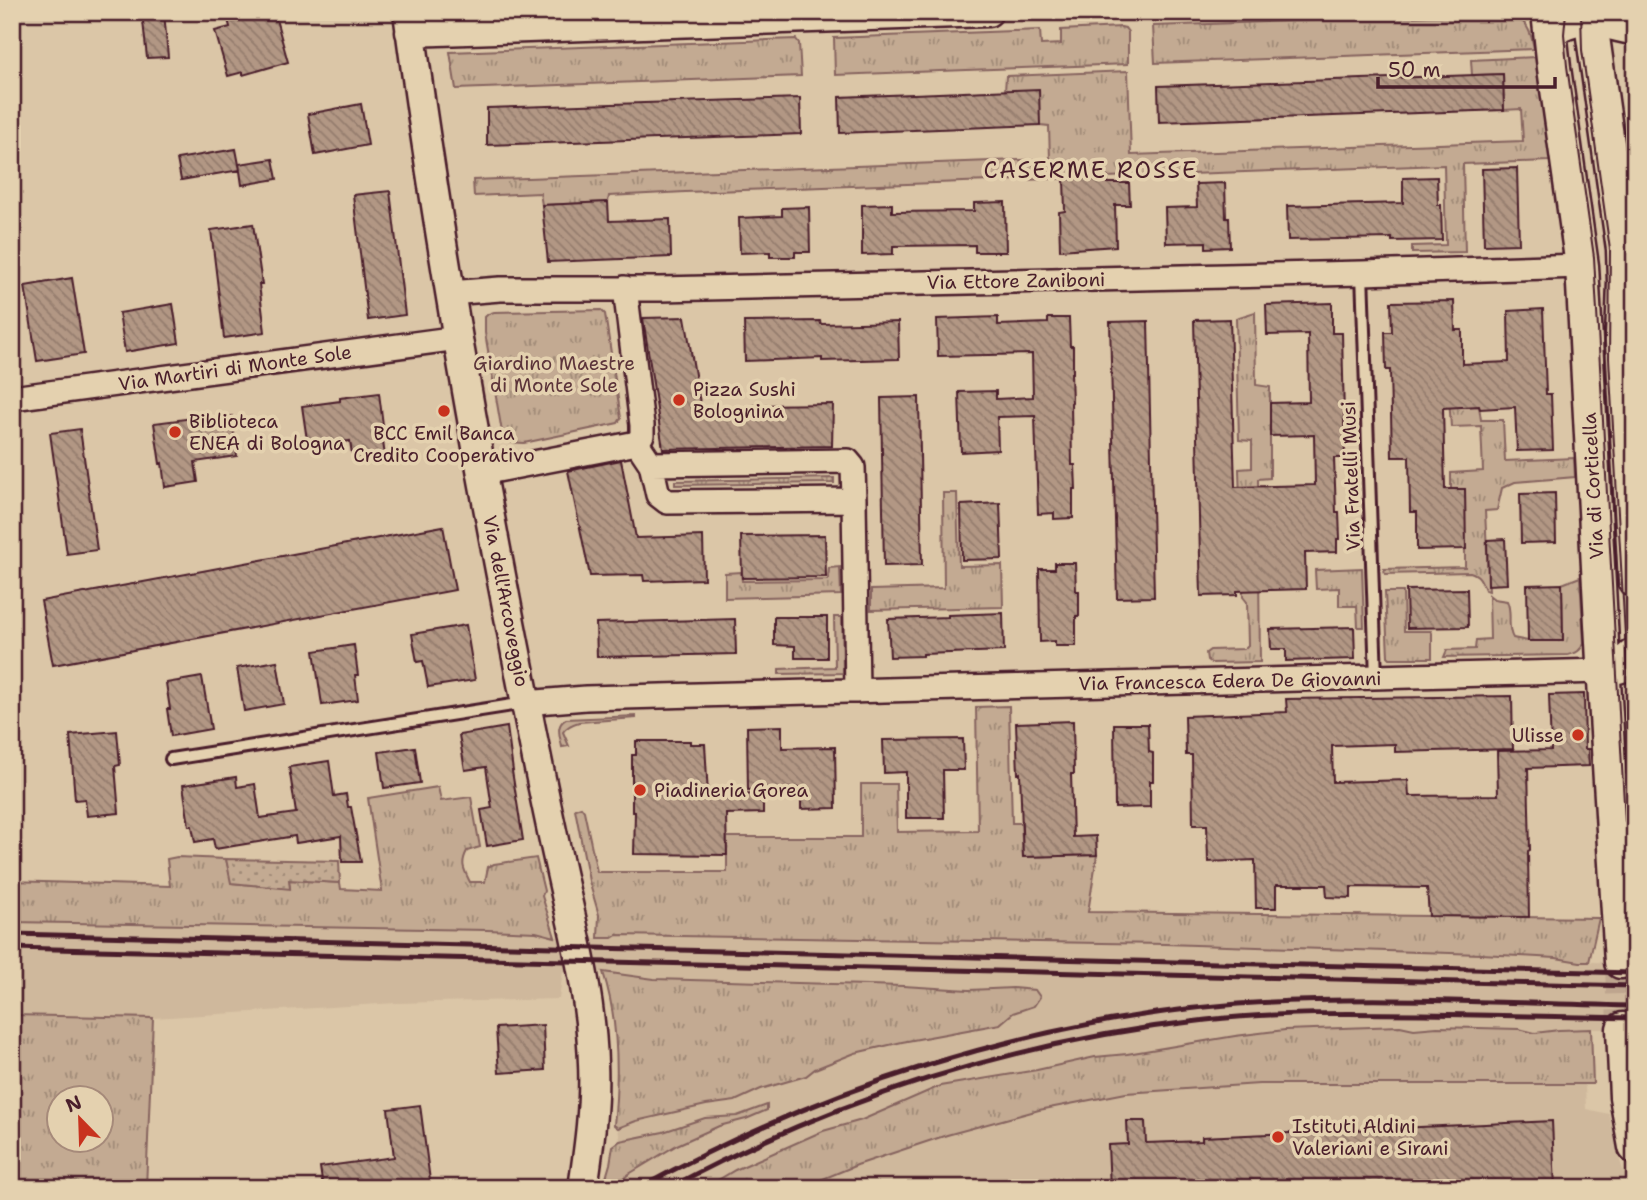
<svg xmlns="http://www.w3.org/2000/svg" width="1647" height="1200" font-family="'Shantell Sans',sans-serif">
  <style>
    .built { fill: #cfb89c }
    .grass { fill: url(#grass-tufts); stroke: #86645e; stroke-width: 2; fill-rule: evenodd }
    .garden { fill: url(#garden-dots); stroke: #86645e; stroke-width: 2 }
    .building { fill: url(#building-back-hatch); stroke: #4a1f2b; stroke-width: 2 }
    .lines { fill: none; stroke-linecap: round; stroke-linejoin: round }
    .secondary-tunnel { stroke: #bea58e; stroke-width: 32; stroke-dasharray: 32 16; stroke-linecap: butt }
    .service-casing { stroke: #4a1f2b; stroke-width: 16 }
    .minor-casing { stroke: #4a1f2b; stroke-width: 28 }
    .tertiary-casing { stroke: #4a1f2b; stroke-width: 33 }
    .secondary-casing { stroke: #4a1f2b; stroke-width: 37 }
    .service { stroke: #e4d1af; stroke-width: 10 }
    .minor { stroke: #e4d1af; stroke-width: 23 }
    .tertiary { stroke: #e4d1af; stroke-width: 28 }
    .secondary { stroke: #e4d1af; stroke-width: 32 }
    .tram { stroke: #4a1f2b; stroke-width: 2 }
    .rail { stroke: #4a1f2b; stroke-width: 5 }
    .poi-dot { fill: #c8321e; stroke: #e4d1af; stroke-width: 2.5 }
    .labels { text-anchor: middle; dominant-baseline: central; stroke-width: 7; stroke-linejoin: round; paint-order: stroke }
    .street-label { font-size: 19px; fill: #4a1f2b; stroke: #e4d1af }
    .park-label { font-size: 19px; fill: #5c343a; stroke: #e4d1af }
    .poi-label { font-size: 19px; fill: #4a1f2b; stroke: #e4d1af; text-anchor: start }
    .quarter-label { font-size: 23px; letter-spacing: 2px; fill: #4a1f2b; stroke: #e4d1af }
  </style>
  <defs>
    <pattern id="grass-tufts" width="24" height="20" patternUnits="userSpaceOnUse" patternTransform="scale(1.75)"><rect width="24" height="20" fill="#c3aa92"/><path d="M3 7l-1-3M5 7V3M7 7l1-3M15 17l-1-3M17 17v-4M19 17l1-3" fill="none" stroke="#a08a77"/></pattern>
    <pattern id="garden-dots" width="8" height="8" patternUnits="userSpaceOnUse" patternTransform="scale(1.75)"><rect width="8" height="8" fill="#c3aa92"/><path d="M2 2h.1M6 6h.1" fill="none" stroke="#a08a77" stroke-width="1.8" stroke-linecap="round"/></pattern>
    <pattern id="building-back-hatch" width="6" height="6" patternUnits="userSpaceOnUse" patternTransform="scale(1.75)"><rect width="6" height="6" fill="#b29784"/><path d="M-1 5l2 2M0 0l6 6M5-1l2 2" fill="none" stroke="#937b6c"/></pattern>
  </defs>
  <rect width="100%" height="100%" fill="#dbc6a7"/>
  <filter id="ink" filterUnits="userSpaceOnUse"><feTurbulence type="fractalNoise" baseFrequency=".0143" numOctaves="2"/><feDisplacementMap in="SourceGraphic" scale="14" xChannelSelector="R" yChannelSelector="G"/><feConvolveMatrix kernelMatrix="1 2 1 2 8 2 1 2 1" color-interpolation-filters="sRGB"/></filter>
  <g filter="url(#ink)">
    <path class="built" d="M12,881H61L456,899L555,937L597,938L599,915L614,906L1599,918L1589,962L1635,963V1029H1591L1593,1084L1585,1085L1586,1109L1609,1114L1619,1158L1629,1188H603L610,1164L613,1146L620,1141L618,1128L614,1125L618,1078L615,1033L611,995L603,972L563,971L559,999L396,1003L153,1018L12,1015Z"/>
    <path class="grass" d="M1487,14C1518,15 1529,17 1534,49L1155,63L1153,26Z
      M1121,27L1125,28L1128,32V64L835,75L834,38L1040,30L1041,45L1061,44V30Z
      M796,39L799,43L801,76L456,89L450,52Z
      M1535,57L1550,159L1549,161L1463,164L1465,252L1412,253V246L1446,245L1444,165L685,192L609,196L608,202L542,205L540,193L474,196L473,180L1050,159L1049,126L1040,125L1005,91L1006,76L1128,71L1131,155L1523,141L1521,109L1504,110L1503,74L1472,75L1471,60Z
      M601,310L605,314L621,418L618,423L524,443L506,442L503,438L485,333V317L488,314L494,312Z
      M1255,312L1256,385L1270,387V478L1258,479L1260,662L1211,663L1207,660L1206,653L1210,650L1244,649L1248,645L1247,602L1243,597L1239,469L1252,468V441L1239,440L1236,318Z
      M1449,397L1460,407L1479,406L1481,420H1503L1505,461L1574,458L1575,477L1515,482L1502,488L1497,510L1485,511L1489,591L1485,590C1481,580 1480,575 1470,572L1385,574L1384,569L1465,567V489H1451V473L1483,471L1481,426L1451,427Z
      M834,478V483L675,485V481Z
      M943,493H957L959,566L1002,565L1003,607L871,610V590L944,588Z
      M840,567L841,595L725,598V573L741,572L742,581L828,580L829,568Z
      M1362,568L1364,627H1358L1357,606H1339V588L1316,589L1315,570Z
      M1580,577L1584,643C1580,651 1577,653 1568,655L1444,657L1447,650L1475,649L1476,640L1490,639L1489,595L1494,599L1507,601C1513,613 1506,627 1513,638L1528,641L1563,640L1562,584Z
      M1385,592H1403L1404,631H1431L1432,633V658H1390L1388,656Z
      M834,617H842L843,673L779,674V669L835,667Z
      M1009,706L1012,823H1021L1023,857L1097,855L1088,912L1599,918L1589,962H1580L1556,958L1481,954L1165,944L617,935L612,938H598L599,915L589,881L575,809L581,807L584,811L597,872H727V837H861V784H896L897,832L978,831L976,707Z
      M636,716V718L579,722C572,724 567,726 563,732L569,746L562,747C560,736 555,725 566,719Z
      M438,787L441,801L471,797L480,847L467,851C460,864 464,870 470,882H485L488,867L494,864L536,858L544,891L542,896L555,937L536,932L487,930L12,922V881L170,886L167,859L177,857L226,859L232,883L290,888L289,880L340,883L341,889L382,891L368,798Z
      M603,972L654,979L903,986L969,990L1013,988L1035,990L1040,997L1034,1006L1013,1013L1000,1024L902,1042L855,1053L815,1069L806,1076L761,1089L735,1101L706,1105L636,1121L618,1128L614,1125C619,1074 619,1021 603,972Z
      M12,1015L153,1018L146,1188H12ZM60,1098H102V1140H60Z
      M1400,1026L1414,1029L1437,1027L1519,1029L1535,1033L1559,1030L1591,1029L1593,1084H1259L1126,1093L1039,1110L947,1135L857,1165L801,1188H705L735,1170L823,1131L862,1120L940,1086L1037,1070L1095,1057L1127,1054L1235,1036L1285,1030Z
      M767,1105V1110L746,1119L719,1126L677,1145L629,1174L612,1188H603L610,1164L613,1146L620,1141L663,1132L705,1118L737,1116Z"/>
    <path class="garden" d="M226,859L339,861L340,883L289,880L290,889L231,883Z"/>
    <path class="building" d="M142,12H164L168,57L147,58Z
      M226,12H274L288,62L243,75V72L228,76L215,31L230,27Z
      M1503,74L1504,110L1159,122L1158,86Z
      M1039,89L1040,125L840,133L839,97Z
      M800,98L801,134L487,145V108Z
      M361,104L368,145L315,155L308,114Z
      M236,149L240,170L181,180L177,159Z
      M273,159L277,179L242,185L239,164Z
      M1517,168L1519,244L1484,245L1482,169Z
      M1107,177L1108,183H1129L1130,205H1115L1116,246L1060,250L1059,212L1065,211L1064,179Z
      M1437,177L1438,205H1441L1442,240L1392,241V238L1288,240L1287,206L1403,203V178Z
      M1225,183L1226,218H1229L1230,247L1206,248V242L1166,243L1165,208L1197,207L1196,184Z
      M390,191L405,315L368,320L353,195Z
      M608,202L609,221L670,219L671,257L548,262L542,205Z
      M1005,202L1006,252H975V245L893,246V254L862,255V205L892,204V212L974,211V203Z
      M809,207L810,252H795V257H770V252L740,253L739,218L782,216V208Z
      M253,224L262,284H259L265,332L224,338L211,230Z
      M72,278L84,354L37,361L25,286Z
      M1454,301L1455,330H1462V364L1509,362L1508,311L1543,309L1546,394H1551L1553,450L1517,451L1515,407L1480,409L1479,406L1443,408L1445,489H1465L1466,549L1417,550V512H1410L1409,457H1392L1390,370H1386L1385,332H1392L1391,302Z
      M1332,303V333H1342L1345,458H1334L1336,512H1339L1340,539H1337V552L1305,553L1306,589L1237,591V595L1201,596L1194,320L1230,319L1235,487L1315,485L1314,435L1270,436V403L1309,402L1308,334L1267,335L1266,305Z
      M173,304L179,343L125,352L119,313Z
      M685,317L701,409L753,408V405L833,404L832,446L663,449L643,318Z
      M998,317V325L1048,323V318H1069L1070,346H1073V373H1071L1072,402L1071,403L1072,465H1075L1076,489H1073V518L1054,519V513L1038,514L1035,416L997,417L998,450L961,452L959,392L996,391V399L1033,397L1032,354L938,356L937,319Z
      M820,321L821,324L898,322L899,359L822,361V358L745,361L744,322Z
      M1148,321L1154,597L1117,598L1110,322Z
      M379,393L384,433H382L385,457L353,461L350,441L308,447L302,406L340,401V398Z
      M919,397L922,565L884,566L881,398Z
      M232,416L237,456L195,462L198,482L165,487L162,463L160,464L154,423L193,418L194,421Z
      M80,429L97,550L67,554L50,433Z
      M621,460L636,538L703,536L704,579L644,581L643,575L590,576L568,471Z
      M1555,493L1556,542L1521,543L1520,494Z
      M1000,503L1002,559L962,560L961,505Z
      M443,526L455,590L53,665L41,601Z
      M825,535L826,577L742,578L741,536Z
      M1505,539L1507,584L1488,585L1487,540Z
      M1055,563H1075L1076,591H1079V616H1076V646H1055V641L1040,642L1039,569H1055Z
      M1562,584L1563,641H1528L1527,585Z
      M1467,589L1468,627L1407,628L1406,590Z
      M1003,613L1004,651L923,654V656L890,657L888,619L948,617V615Z
      M774,617H827V658H795V646L774,645Z
      M735,619L736,654L597,657L596,623Z
      M466,625L475,680L428,687L423,661L417,662L412,634Z
      M1354,627L1355,659L1286,661V649H1271L1270,629Z
      M354,645L358,675H355L358,700L322,705L314,651Z
      M277,661L284,704L244,711L237,668Z
      M202,677L211,729L171,736L167,709H170L166,683Z
      M1584,694L1585,749H1588L1589,766L1528,768L1530,850L1528,851L1529,917L1429,916L1427,888L1351,887V898L1327,897L1326,885H1276V908H1256L1255,860L1208,862L1207,825H1193L1192,755H1186L1185,716L1287,712L1286,699L1512,696L1513,749L1395,752V744L1332,746L1333,782L1408,780L1409,796L1498,795L1497,751L1551,750L1549,695Z
      M1073,721L1074,774H1071L1073,837L1096,836L1097,855L1023,857L1020,773L1018,774L1016,723Z
      M1114,724H1148L1149,752L1153,753V781H1150V807L1115,808Z
      M782,726V748L835,747L836,808L801,809V788L748,790L747,727Z
      M507,727L513,771H512L523,840L487,846L481,810L492,808L486,767L465,770L459,735Z
      M117,731L120,765L115,766L119,813L87,816L85,799L75,800L70,735Z
      M963,739L964,770H943L944,818H906V772L884,773L883,740Z
      M636,741H690V744H705L708,795L763,794V813L726,814L727,855L634,854L635,812H632V755H636Z
      M415,747L420,783L384,788L379,752Z
      M329,761L334,796L346,794L348,807H351L361,862H342L341,836L296,843L295,836L215,849L213,839L195,842L192,826H189L183,785L236,777L237,787L255,784L260,818L296,813L289,767Z
      M543,1025L545,1070L499,1073L496,1028Z
      M420,1105L431,1188H323L320,1167L394,1157L388,1109Z
      M1127,1121H1145L1146,1143L1202,1141V1137L1552,1121L1555,1188H1110L1108,1145L1128,1144Z"/>
    <g class="lines">
      <path class="secondary-tunnel" d="M1621,962L1623,1029"/>
      <defs>
        <path id="service" d="M1362,273L1376,678
          M171,759L525,703
          M1615,775L1625,780L1635,779"/>
        <path id="minor" d="M1550,36C1587,14 1597,27 1635,33
          M450,293L500,289H660L1362,273L1582,266
          M12,398L458,338
          M637,443L651,464L658,495L667,502L854,500L857,691
          M651,464L848,461L853,467L854,500
          M482,473L637,443L642,435V425L625,288
          M525,703L586,698L1603,671"/>
        <path id="tertiary" d="M408,12C437,232 476,451 519,668C532,735 545,801 560,868C574,932 591,996 593,1063C595,1104 589,1147 583,1188
          M410,32L988,12"/>
        <path id="secondary" d="M1548,12L1554,68L1582,266L1605,699L1621,962
          M1579,12L1591,23L1623,249L1624,282L1622,341L1635,581
          M1603,671L1621,666L1635,654
          M1623,1029L1626,1097L1635,1147"/>
      </defs>
      <use href="#service" class="service-casing"/>
      <use href="#minor" class="minor-casing"/>
      <use href="#tertiary" class="tertiary-casing"/>
      <use href="#secondary" class="secondary-casing"/>
      <use href="#service" class="service"/>
      <use href="#minor" class="minor"/>
      <use href="#tertiary" class="tertiary"/>
      <use href="#secondary" class="secondary"/>
      <path class="tram" d="M1566,12L1564,34L1567,66L1594,257L1625,821
        M1581,12L1582,50L1610,250L1609,358L1635,807"/>
      <path class="rail" d="M12,934L1635,973
        M12,948L1635,986
        M640,1188C819,1088 1033,1020 1238,1004C1370,995 1503,1003 1635,1006
        M669,1188C834,1099 1019,1040 1206,1020C1278,1012 1351,1013 1423,1014C1494,1015 1564,1017 1635,1018"/>
    </g>
  </g>
  <g class="poi-dot">
    <circle cx="679" cy="400" r="7"/>
    <circle cx="444" cy="411" r="7"/>
    <circle cx="175" cy="432" r="7"/>
    <circle cx="1578" cy="735" r="7"/>
    <circle cx="640" cy="790" r="7"/>
    <circle cx="1278" cy="1137" r="7"/>
  </g>
  <g class="labels">
    <g class="street-label">
      <text transform="translate(1016 281) rotate(-1)">Via Ettore Zaniboni</text>
      <text transform="translate(235 368) rotate(-8)">Via Martiri di Monte Sole</text>
      <text transform="translate(1351 476) rotate(-92)">Via Fratelli Musi</text>
      <text transform="translate(1593 486) rotate(-93)">Via di Corticella</text>
      <text transform="translate(506 601) rotate(79)">Via dell'Arcoveggio</text>
      <text transform="translate(1230 681) rotate(-1)">Via Francesca Edera De Giovanni</text>
    </g>
    <g class="park-label">
      <text x="554" y="363">Giardino Maestre<tspan x="554" dy="22">di Monte Sole</tspan></text>
    </g>
    <g class="poi-label">
      <text x="693" y="389">Pizza Sushi<tspan x="693" dy="22">Bolognina</tspan></text>
      <text x="189" y="421">Biblioteca<tspan x="189" dy="22">ENEA di Bologna</tspan></text>
      <text x="444" y="433" text-anchor="middle">BCC Emil Banca<tspan x="444" dy="22">Credito Cooperativo</tspan></text>
      <text x="1564" y="735" text-anchor="end">Ulisse</text>
      <text x="654" y="790">Piadineria Gorea</text>
      <text x="1292" y="1126">Istituti Aldini<tspan x="1292" dy="22">Valeriani e Sirani</tspan></text>
    </g>
    <g class="quarter-label">
      <text x="1091" y="170">CASERME ROSSE</text>
    </g>
  </g>
  <rect width="1647" height="1200" fill="none" stroke="#e4d1af" stroke-width="42"/>
  <rect x="21" y="21" width="1605" height="1158" fill="none" stroke="#4a1f2b" stroke-width="2.5" filter="url(#ink)"/>
  <g transform="translate(80 1119) rotate(337)"><circle r="33" fill="#e4d1af" stroke="#a68a7a" stroke-width="2"/>
  <path d="M0-5L12 26L0 18L-12 26Z" fill="#c8321e"/>
  <text y="-10" font-size="19" font-weight="bold" text-anchor="middle" fill="#4a1f2b">N</text>
  </g>
  <path d="M1378 77v10h177v-10" fill="none" stroke="#4a1f2b" stroke-width="3.5"/>
  <text x="1388" y="77" font-size="21" fill="#4a1f2b" stroke="#e4d1af" stroke-width="5" paint-order="stroke">50 m</text>
</svg>
